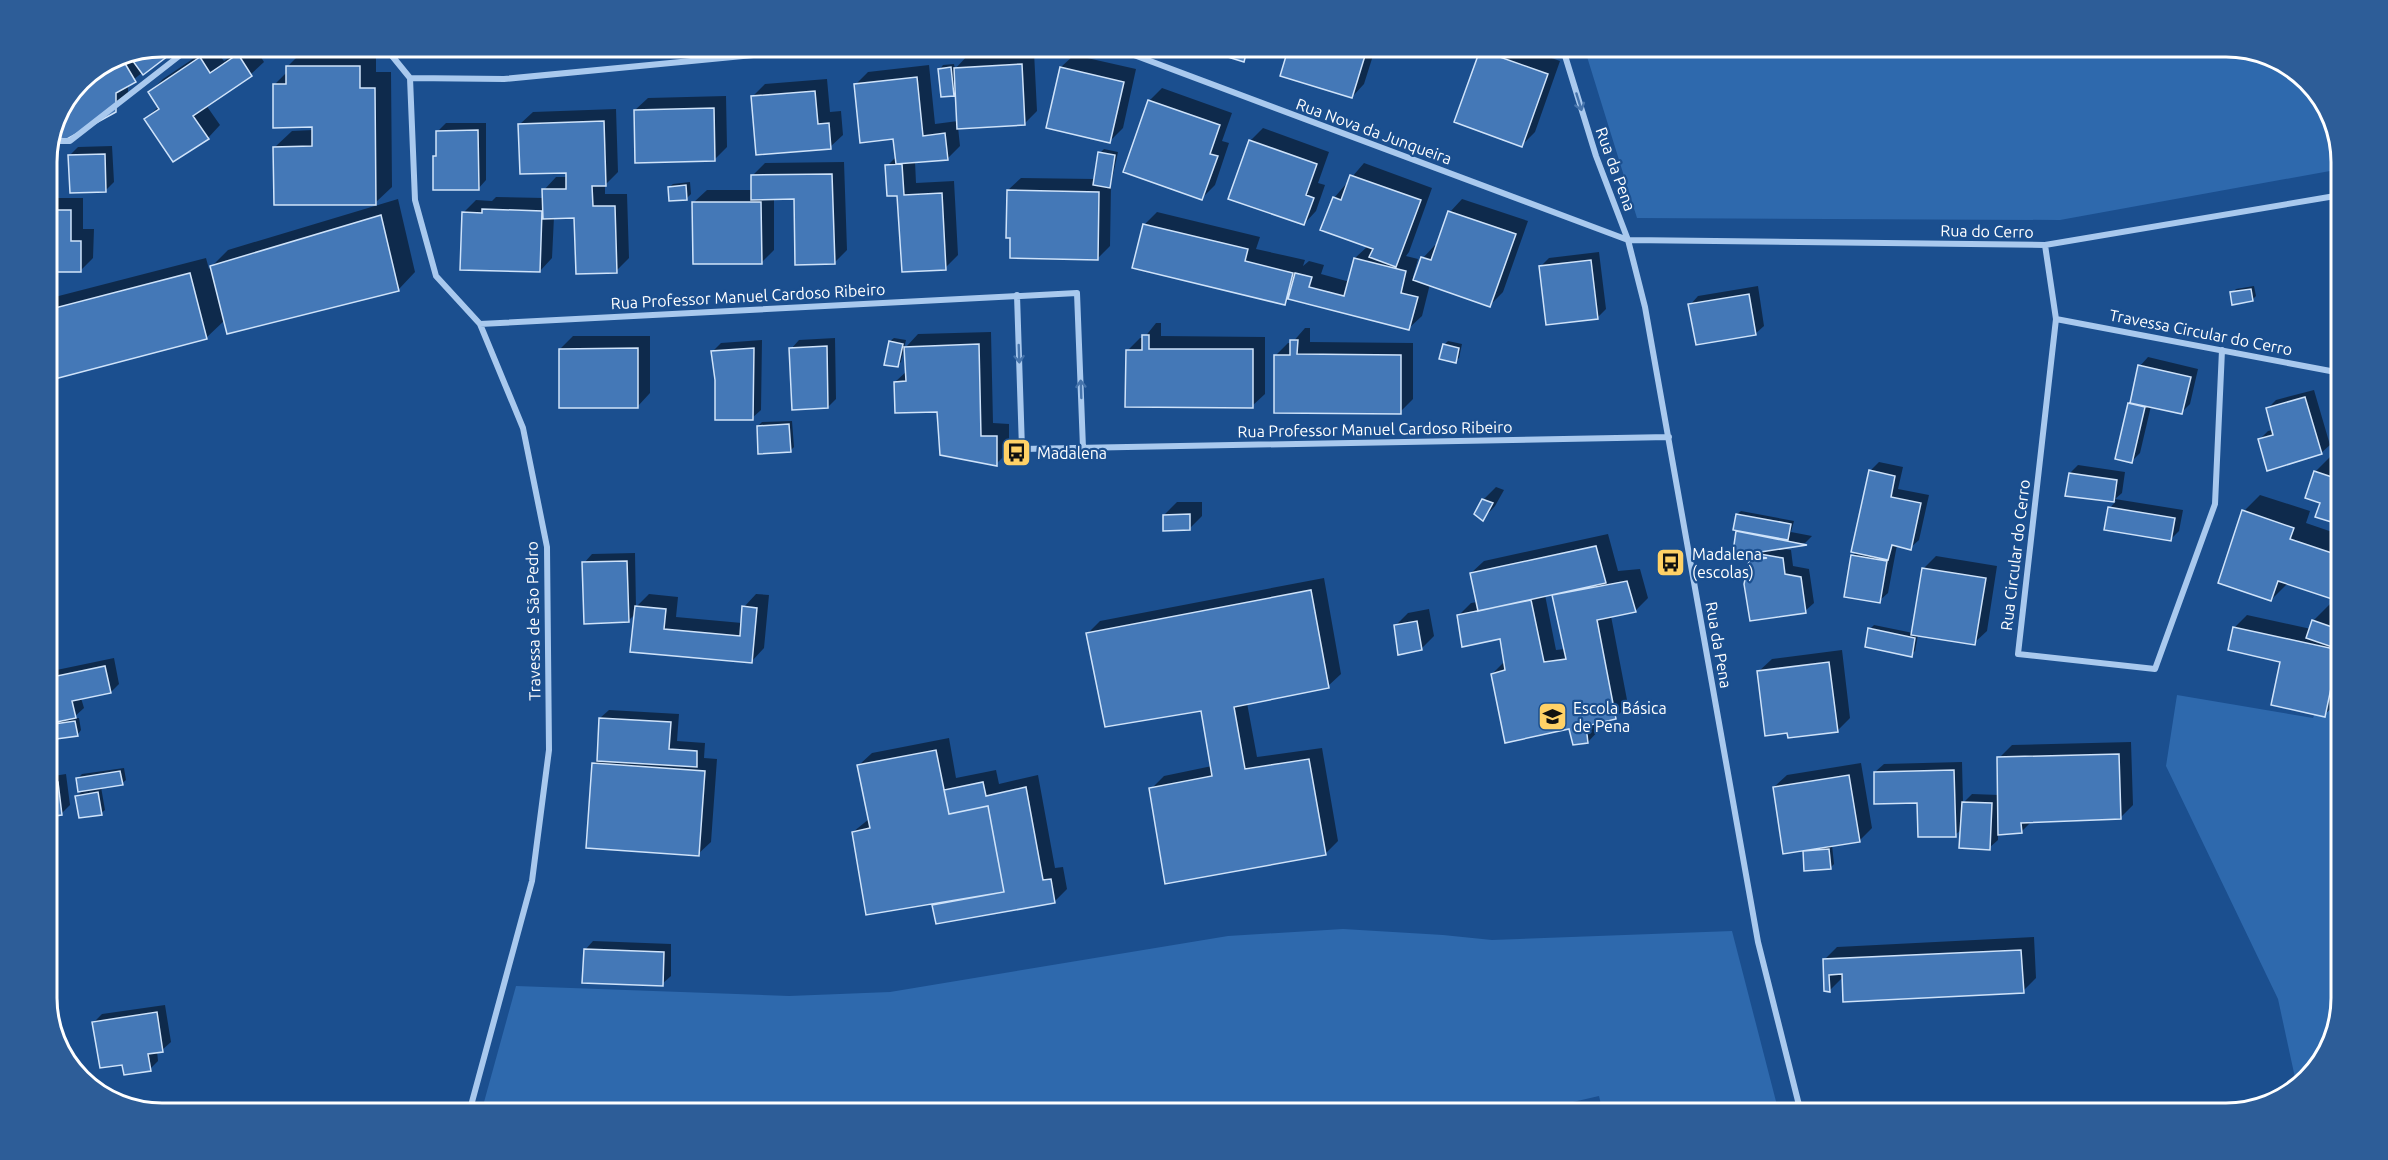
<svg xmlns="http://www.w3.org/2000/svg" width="2388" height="1160" font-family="Ubuntu,sans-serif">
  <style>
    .green { fill: #2e69ad }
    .shadow { fill: #0007; fill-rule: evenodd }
    .building { fill: #4478b7; stroke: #cfe3fa; stroke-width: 1.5 }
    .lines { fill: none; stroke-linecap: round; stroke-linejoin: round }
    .street { stroke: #a9c9ee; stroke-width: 6 }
    .oneway { stroke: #4674ac }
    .labels { text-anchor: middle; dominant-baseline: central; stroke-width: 4.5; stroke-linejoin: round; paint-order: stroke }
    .street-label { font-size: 16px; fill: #fff; stroke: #1b4f8f }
    .poi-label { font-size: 16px; fill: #fff; stroke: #1b4f8f; text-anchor: start }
    .rim { fill: none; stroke: #fff; stroke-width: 3 }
  </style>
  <rect width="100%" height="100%" fill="#1b4f8f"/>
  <path class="green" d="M1584,47H2226L2277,58L2322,97L2341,154V169L2060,220L1637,218Z
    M2341,654V998L2330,1049L2297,1087L2278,999L2166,766L2177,695L2313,718Z
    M1343,929L1443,935L1492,940L1732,931L1779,1113H1603L1599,1096L1525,1113H481L516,986L789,996L890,992L1228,936Z"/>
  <path class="shadow" d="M162,46L143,72L128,84V97L115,110L80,80L118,55Z
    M212,46L224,61L246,46H254L264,62L251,74L206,105L220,125L208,138L146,119L159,106L150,92L163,79Z
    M1197,46H1256L1243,60Z
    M1291,46H1376L1364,84L1352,97Z
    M1485,46H1518L1560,61L1535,132L1522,145L1481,51Z
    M304,50H376V72H391L392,187L375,203L275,147L292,131L313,130V126L274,85L287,72V67Z
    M1034,52L1037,111L1024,124L958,127L960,146L947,159L915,161L916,183L954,181L958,255L945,268L899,194L887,166L897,156L895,137L856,84L868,72L929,65L935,124L958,121L956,91L953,94L940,69L943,65L954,64L955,69L968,55Z
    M1074,55L1136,69L1123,128L1110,141L1061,67Z
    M827,79L830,112L841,111L843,135L830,147L752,97L765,84Z
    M1162,88L1232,113L1222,141L1229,143L1215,185L1202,198L1149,101Z
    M726,96L727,147L714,160L635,110L648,98Z
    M616,109L618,172L605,185V194H627L629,258L616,271L576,216L554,217L552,258L540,271L463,213L476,200L492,201L496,197L544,198V190L556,177H568L567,171L520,124L533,112Z
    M446,123H486V180L478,189L434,157L438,153V131Z
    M1263,128L1329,152L1318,183L1325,185L1316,211L1304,224L1250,141Z
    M112,146L114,182L106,190L70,155L78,147Z
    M1104,149L1118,152L1111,184L1110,246L1097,259L1008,190L1021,178L1095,179L1100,153Z
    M844,162L847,250L834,263L795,198H774V250L761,263L694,202L707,190H752V176L765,163Z
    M1364,163L1432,188L1409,252L1406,256L1418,259L1413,277H1416L1423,258L1435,245L1438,246L1450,212L1462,199L1528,221L1503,292L1490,305L1430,284L1422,316L1409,328L1290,298L1285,303L1145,224L1157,212L1260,237L1256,249L1305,260L1303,266L1309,261L1324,265L1321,274L1350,282L1355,258L1368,246L1334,198Z
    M690,182L691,194L687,198L669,187L673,184Z
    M47,198H83V229H94L93,258L81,270H47Z
    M398,199L415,272L399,289L225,320L206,338L47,379V299L206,258L209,269L228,250Z
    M1599,252L1606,309L1597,318L1541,266L1549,258Z
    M1758,286L1764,326L1755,334L1690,305L1698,296Z
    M2254,286L2256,296L2252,300L2232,293L2236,289Z
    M1156,323H1161V336L1265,337V394L1252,406L1127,351L1140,338H1144Z
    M1305,328H1310V342L1413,343V399L1400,412L1275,356L1288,343H1292Z
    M991,332L993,423L1009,424V451L996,464L939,411L895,382L907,371L906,347L918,334Z
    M573,336H650V393L638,406L560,349Z
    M835,338L836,399L828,407L791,349L799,340Z
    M894,338L906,340L901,362L897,366L890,341Z
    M762,340L761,410L752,418L712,352L721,343Z
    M1448,341L1462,344L1459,358L1455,361L1444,345Z
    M2148,357L2198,369L2190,404L2182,412L2151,406L2140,453L2132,461L2129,404L2132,401L2140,366Z
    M2314,390L2330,445L2321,453L2259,440L2268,431L2274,430L2267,409L2276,400Z
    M792,421L794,447L790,451L758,426L762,422Z
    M2332,455L2341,458V524L2317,516L2322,502L2315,472Z
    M1879,462L1903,467L1898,489L1929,495L1919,540L1910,548L1897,545L1888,593L1879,601L1853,555L1857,552L1853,551L1871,470Z
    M2078,465L2125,472L2122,493L2115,499L2183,510L2179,531L2171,539L2110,508L2116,501L2067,494L2070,473Z
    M1496,487L1504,490L1495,506L1483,519V500Z
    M2260,495L2310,511L2306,523L2341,535V600L2288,583L2271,600L2244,511Z
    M1177,502H1202V516L1189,529L1164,515Z
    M1741,511L1794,521L1791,532L1812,536L1805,543L1778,548L1791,550L1793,566L1809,569L1814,603L1805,611L1750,562L1757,555L1736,551L1738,532L1740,530L1737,514Z
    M1608,534L1618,571L1640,569L1648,598L1635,611L1611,616L1628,705L1615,718L1599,721L1600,729L1588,742L1570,727L1492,674L1505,661L1501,637L1459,615L1471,603L1477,602L1471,573L1484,561ZM1553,593L1565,649L1556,650L1545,595Z
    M635,553L636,607L649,594L678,597L676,617L742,623L744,607L756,594L769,595L764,648L752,661L632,650L635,614L628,621L584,563L592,554Z
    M1936,556L1997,566L1987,631L1974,643L1918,635L1915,651L1911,655L1870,629L1874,625L1913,633L1923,569Z
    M1324,578L1341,674L1328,686L1247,703L1257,757L1322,748L1338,841L1325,854L1151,789L1164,776L1212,766L1202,710L1088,633L1100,621Z
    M2330,604L2341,608V682L2337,703L2324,715L2282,661L2234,628L2247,615L2311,629L2313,621Z
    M1429,609L1434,636L1421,649L1395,626L1408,613Z
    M1842,650L1850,718L1837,731L1759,671L1772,659Z
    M114,658L119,684L111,692L81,698L84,708L73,718H79L81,730L78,734L48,726L52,722L47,723V672Z
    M609,710L679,714L677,741L705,743L704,758L717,759L711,842L698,854L594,764L598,759L600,718Z
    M949,738L956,778L996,770L999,784L1038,775L1055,868L1063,867L1067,889L1054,902L937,923L934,903L853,832L869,819L859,765L872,753Z
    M2131,742L2133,805L2120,818L2032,821L2021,832L1998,834V840L1989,848L1962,829L1955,835L1919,801L1875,772L1884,764L1962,762L1963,803L1972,794L1999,795V758L2012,745Z
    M1861,763L1872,828L1859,841L1832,845L1834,864L1830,868L1805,852L1808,849L1774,787L1787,775Z
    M124,768L126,780L122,783L101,787L105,810L101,813L77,796L83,790L78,778L82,774Z
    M66,774L70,805L62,813L47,815V777Z
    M2034,937L2036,978L2023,991L1844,976L1830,990L1824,960L1837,947Z
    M593,941L671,944V976L662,984L585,950Z
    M165,1005L171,1042L162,1050L157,1051L158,1061L150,1069L123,1064L94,1022L102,1014Z"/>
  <path class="building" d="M162,46H181L143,75L127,53Z
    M483,46H545L483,50Z
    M1192,46H1248L1244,62Z
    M1289,46H1368L1352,98L1280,76Z
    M1388,46H1427L1426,53L1388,54Z
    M1480,50L1548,74L1522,147L1454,122Z
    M238,54L252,76L193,116L209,139L173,162L144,119L159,109L148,92L200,57L210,73Z
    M120,55L136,82L116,93V112L67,139L54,138L80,80Z
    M1022,64L1025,125L957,129L954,68Z
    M286,66H360V88H375L376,205H274L273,147L312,146V127L273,128V84H286Z
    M951,67L954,96L941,97L938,69Z
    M1060,67L1124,82L1110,143L1046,128Z
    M917,77L923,136L945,133L948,160L896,164L893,139L860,143L854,84Z
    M815,91L818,124L829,123L831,149L756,155L751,96Z
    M1148,100L1220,125L1210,154L1218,156L1202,200L1123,172Z
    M714,108L715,161L635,163L634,110Z
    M604,121L606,186H592L593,206H615L617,273L576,274L574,218L543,219L542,189H566V173L520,174L518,124Z
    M478,130L479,190H433V156H436V131Z
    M1249,140L1317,164L1306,195L1314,198L1304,225L1228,199Z
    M1098,152L1115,155L1110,188L1093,185Z
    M105,154L106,192L70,193L68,155Z
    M902,164L904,195L942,193L946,270L902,272L897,196H887L885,165Z
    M832,174L835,264L795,265L794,199L751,200V175Z
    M1350,175L1421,200L1396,267L1369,257L1373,249L1320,230L1333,197L1341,200Z
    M686,185L687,200L669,201L668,187Z
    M1007,190L1099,192L1098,260L1010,258V238H1006Z
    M692,202H761L762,264H693Z
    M482,209L542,211L540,272L460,270L462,212L482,213Z
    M47,210H71V241H81V272H47Z
    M1448,211L1516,234L1490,307L1413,280L1421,257L1431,260Z
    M381,215L399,291L227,334L210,266Z
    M1143,224L1248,249L1245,261L1293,273L1285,305L1132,268Z
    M1354,258L1406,271L1401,293L1418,297L1409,330L1288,299L1295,273L1312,277L1309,287L1344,296Z
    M1591,260L1598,319L1546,325L1539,266Z
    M190,273L207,339L47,381V310Z
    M2251,289L2253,301L2232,305L2230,292Z
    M1749,294L1756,335L1696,345L1688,304Z
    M1142,335H1149V349H1253V408L1125,407L1126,350H1142Z
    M1290,340H1298L1297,354L1401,355V414L1274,413V355H1290Z
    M889,341L903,344L898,367L884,365Z
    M979,344L981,436H997V466L940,455L937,412L895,413L894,382L906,381L904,347Z
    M1443,344L1459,348L1456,363L1439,359Z
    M827,346L828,408L792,410L789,348Z
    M638,348V408H559V349Z
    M754,348L753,420H715V380L711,351Z
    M2138,365L2191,377L2182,414L2130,403Z
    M2305,397L2322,454L2267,471L2258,439L2273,435L2266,408Z
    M2128,403L2145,407L2132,463L2115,459Z
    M789,424L791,452L758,454L757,426Z
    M2338,459L2341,461V525L2315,517L2320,503L2305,498L2314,471L2332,477Z
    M1869,470L1895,476L1891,497L1921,503L1911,550L1892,545L1888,560L1851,552Z
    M2069,473L2117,480L2114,502L2065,496Z
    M1482,499L1493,503L1483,521L1474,514Z
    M2108,507L2175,518L2171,541L2104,530Z
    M2242,510L2294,528L2290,539L2341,556V602L2278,581L2271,601L2218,583Z
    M1190,514V530L1163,531V515Z
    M1736,514L1791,524L1788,540L1733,530Z
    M1736,531L1807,545L1754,553L1783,558L1785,574L1801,577L1806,613L1750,621L1744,584L1749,561L1767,558L1735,552L1734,545Z
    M1596,546L1606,583L1478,611L1470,573Z
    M1851,555L1887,561L1880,603L1844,597Z
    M627,561L629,622L584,624L582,562Z
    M1922,568L1986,578L1975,645L1911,635Z
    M1627,581L1636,612L1597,620L1616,719L1586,726L1588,743L1573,745L1569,729L1505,743L1491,674L1505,670L1500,639L1462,647L1457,615L1531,600L1544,662L1566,659L1552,595Z
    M1311,590L1329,688L1234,707L1245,769L1309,759L1326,855L1165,884L1149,788L1212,776L1201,711L1105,727L1086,633Z
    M635,606L666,609L664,629L740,636L742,606L757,608L752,663L630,652Z
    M2341,610V650L2306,638L2312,620L2335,628Z
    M1417,621L1422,650L1398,655L1394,625Z
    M2233,627L2339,650L2325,717L2271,705L2280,662L2228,650Z
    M1868,628L1915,638L1912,657L1865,647Z
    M1829,662L1838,732L1788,738L1787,733L1765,736L1757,671Z
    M105,666L111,693L72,701L76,718L47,724V678Z
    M599,718L671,722L669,749L697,751V767L597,761Z
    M75,721L78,736L49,740L47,725Z
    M936,750L949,814L988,806L1004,892L866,915L852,832L870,828L857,765Z
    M2119,754L2121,819L2021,823L2022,833L1998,835L1997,757Z
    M592,763L705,771L699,856L586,848Z
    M1954,770L1956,837H1918L1917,803L1874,804V772Z
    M120,771L123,785L78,792L76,778Z
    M1849,775L1860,842L1783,854L1773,787Z
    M58,782L62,815L47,817V783Z
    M983,782L986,796L1026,787L1043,880L1051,879L1055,903L936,924L932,905L1004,892L988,806L949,814L944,790Z
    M98,792L102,815L79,818L75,796Z
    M1962,802L1992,803L1990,850L1959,848Z
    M1829,849L1831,869L1804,871L1803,851Z
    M584,949L664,952L663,986L582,983Z
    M2021,950L2024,993L1843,1002L1842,974L1829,975L1830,992L1824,991L1823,959Z
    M157,1012L163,1052L148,1054L151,1071L124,1075L122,1065L100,1068L92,1022Z"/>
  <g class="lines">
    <path class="street" d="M384,46L410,78
      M1110,46L1628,240L2045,245L2341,195
      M1562,46L1596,156L1628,240L1645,307L1758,942L1801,1113
      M410,78L415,200L436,276L480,324L523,428L547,547L549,750L532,881L469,1113
      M410,78L504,79L846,46
      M53,141H70L192,46
      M2045,245L2056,319L2018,654L2155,669L2215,504L2222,350
      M1017,295L1022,449L1669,437
      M2056,319L2341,373
      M480,324L1077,293L1083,448"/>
  </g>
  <defs><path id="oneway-shaft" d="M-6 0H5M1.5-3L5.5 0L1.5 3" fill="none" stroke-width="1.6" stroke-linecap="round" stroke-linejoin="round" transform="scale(1.5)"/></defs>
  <g class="oneway">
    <use href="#oneway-shaft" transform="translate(1579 102) rotate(73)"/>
    <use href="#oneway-shaft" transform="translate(1019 354) rotate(88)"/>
    <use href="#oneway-shaft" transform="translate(1081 389) rotate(-92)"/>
  </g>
  <defs>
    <symbol id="bus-square" viewBox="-11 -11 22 22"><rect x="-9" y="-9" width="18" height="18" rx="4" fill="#ffd166" stroke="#1b4f8f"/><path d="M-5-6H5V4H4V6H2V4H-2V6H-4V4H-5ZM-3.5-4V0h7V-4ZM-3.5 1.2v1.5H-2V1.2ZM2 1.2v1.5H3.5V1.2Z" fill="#111"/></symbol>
    <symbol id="school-square" viewBox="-11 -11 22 22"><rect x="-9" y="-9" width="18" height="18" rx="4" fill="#ffd166" stroke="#1b4f8f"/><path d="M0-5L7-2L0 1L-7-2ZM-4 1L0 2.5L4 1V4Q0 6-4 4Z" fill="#111"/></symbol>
  </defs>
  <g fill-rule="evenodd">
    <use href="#bus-square" x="1000" y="436" width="33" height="33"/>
    <use href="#bus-square" x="1654" y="546" width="33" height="33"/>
    <use href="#school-square" x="1536" y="700" width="33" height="33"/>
  </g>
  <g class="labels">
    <g class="street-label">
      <text transform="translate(1374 131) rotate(20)">Rua Nova da Junqueira</text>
      <text transform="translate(1616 169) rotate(70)">Rua da Pena</text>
      <text transform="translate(1987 231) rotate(1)">Rua do Cerro</text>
      <text transform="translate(748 296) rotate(-3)">Rua Professor Manuel Cardoso Ribeiro</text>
      <text transform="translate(2201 332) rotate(11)">Travessa Circular do Cerro</text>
      <text transform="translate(1375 429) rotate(-1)">Rua Professor Manuel Cardoso Ribeiro</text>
      <text transform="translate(2015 555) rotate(-83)">Rua Circular do Cerro</text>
      <text transform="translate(533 621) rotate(-91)">Travessa de São Pedro</text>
      <text transform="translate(1719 645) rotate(80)">Rua da Pena</text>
    </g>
    <g class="poi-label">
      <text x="1037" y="453">Madalena</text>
      <text x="1692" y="554">Madalena<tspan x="1692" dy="18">(escolas)</tspan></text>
      <text x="1573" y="708">Escola Básica<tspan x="1573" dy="18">de Pena</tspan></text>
    </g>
  </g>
  <path d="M0 0H2388V1160H0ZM162 57H2226A105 105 0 0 1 2331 162V998A105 105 0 0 1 2226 1103H162A105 105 0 0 1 57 998V162A105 105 0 0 1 162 57Z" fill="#2d5d98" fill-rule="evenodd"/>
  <path class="rim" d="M162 57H2226A105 105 0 0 1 2331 162V998A105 105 0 0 1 2226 1103H162A105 105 0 0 1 57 998V162A105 105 0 0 1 162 57Z"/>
</svg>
